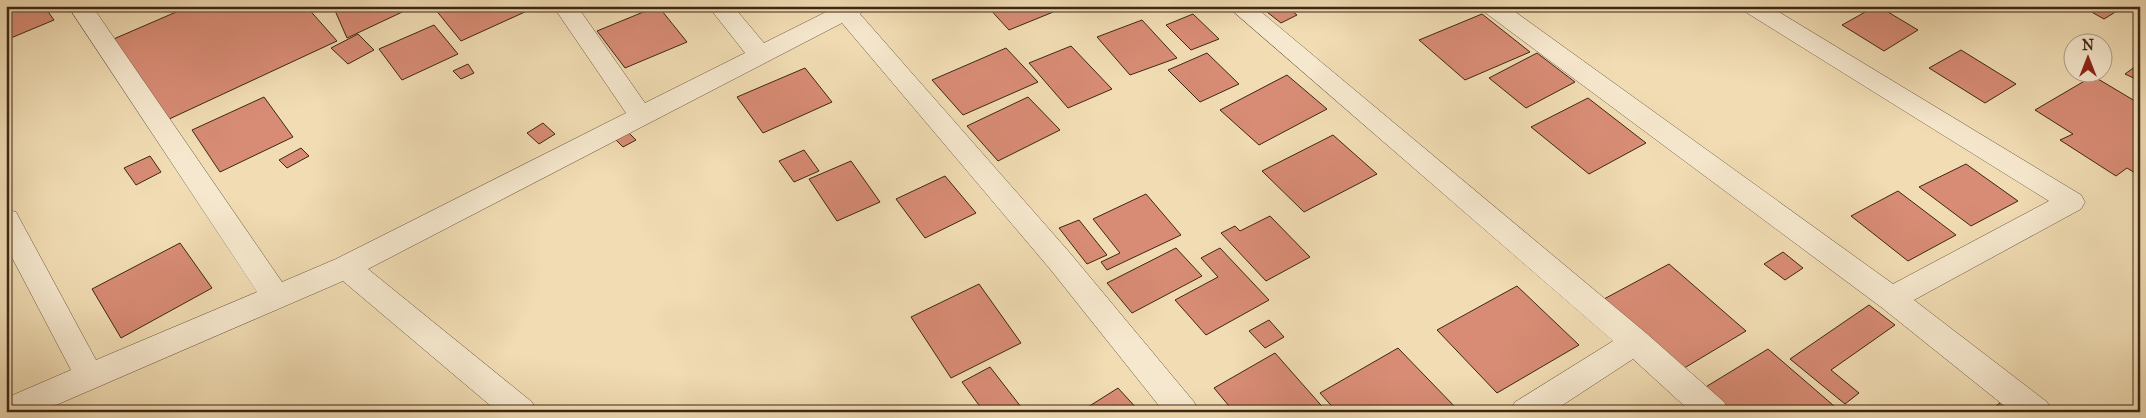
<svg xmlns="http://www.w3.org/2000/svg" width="2146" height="418" font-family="'IM FELL Great Primer',serif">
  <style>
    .building { fill: #d88c75; stroke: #3d2715 }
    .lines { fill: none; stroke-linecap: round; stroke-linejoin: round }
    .minor-casing { stroke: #6a543c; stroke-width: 1 }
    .minor { fill: #f6e8ce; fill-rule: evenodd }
  </style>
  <rect width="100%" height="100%" fill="#f1dcb3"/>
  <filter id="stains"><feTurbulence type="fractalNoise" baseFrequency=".004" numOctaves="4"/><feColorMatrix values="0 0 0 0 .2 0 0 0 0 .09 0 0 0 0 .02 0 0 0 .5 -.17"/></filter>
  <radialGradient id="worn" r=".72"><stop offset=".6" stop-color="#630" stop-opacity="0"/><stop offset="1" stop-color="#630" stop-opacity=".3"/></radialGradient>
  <path class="building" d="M6,6H44L54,20L6,40Z
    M190,6H306L337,41L165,121L109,41Z
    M333,6H415L347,38Z
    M442,6H538L461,41L435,9Z
    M658,6L687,42L625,68L597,31Z
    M987,6H1068L1009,30Z
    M1278,6H1286L1297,15L1281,23L1267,12Z
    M1876,6H1878L1918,30L1884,51L1842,25Z
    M2081,6H2125L2104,19Z
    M1193,14L1219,39L1191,50L1166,25Z
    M1482,14L1530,52L1465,80L1419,40Z
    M1142,20L1177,58L1130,75L1097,37Z
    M434,25L458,54L402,80L379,49Z
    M358,34L374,50L348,64L331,48Z
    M1071,46L1112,89L1068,108L1029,63Z
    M1006,48L1038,82L963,115L932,80Z
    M1961,50L2016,84L1985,103L1929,68Z
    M1207,53L1239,84L1200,102L1168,70Z
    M1537,53L1575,82L1526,108L1489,78Z
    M2140,63V81L2125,74Z
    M468,64L474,73L461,79L453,71Z
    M805,68L832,102L763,133L737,97Z
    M1287,75L1327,109L1259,145L1220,110Z
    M2093,76L2140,104V176L2127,168L2116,176L2060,140L2073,134L2035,110Z
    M264,97L293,137L220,172L192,130Z
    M1028,97L1060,130L998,161L967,126Z
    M1588,98L1646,143L1589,174L1531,127Z
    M543,123L555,134L539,144L527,133Z
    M626,130L636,140L623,147L613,137Z
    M1333,135L1377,174L1304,212L1262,171Z
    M301,148L309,156L287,168L279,160Z
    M804,150L819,171L794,182L779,161Z
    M150,156L161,172L136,185L124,168Z
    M851,161L880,202L837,221L809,179Z
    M1966,164L2018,201L1971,226L1919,187Z
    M945,176L976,213L925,238L896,199Z
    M1898,191L1956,235L1908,261L1851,216Z
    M1146,194L1181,235L1107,270L1101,262L1120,253L1093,219Z
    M1270,216L1310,257L1266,281L1221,233L1235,226L1240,231Z
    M1079,220L1107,255L1087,264L1059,228Z
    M180,243L212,288L121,338L92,289Z
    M1176,248L1202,276L1132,313L1107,283Z
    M1220,248L1269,300L1206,335L1175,300L1218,277L1201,258Z
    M1783,252L1803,268L1785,280L1764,264Z
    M1669,264L1746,331L1681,370L1604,299Z
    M979,284L1021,343L951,378L911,317Z
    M1517,286L1579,345L1497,393L1437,330Z
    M1869,305L1895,325L1831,370L1859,393L1845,404L1790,359Z
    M1269,320L1284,337L1265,348L1249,331Z
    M1398,348L1457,409L1453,412H1337L1320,393Z
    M1768,349L1841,412H1730L1704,388Z
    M1275,353L1327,412H1234L1214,388Z
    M990,367L1025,412H984L962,382Z
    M1118,388L1140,412H1080Z
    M2002,401L2016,412H1989Z"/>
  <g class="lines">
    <defs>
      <path id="minor" d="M68,6H92L282,282L336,259L626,113L553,6H577L645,103L745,53L708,6H733L764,43L838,6H869L860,14L1070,253L1194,402L1199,412H1164L1050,269L842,23L368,269L532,402L537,412H498L343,281L40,412H6V398L71,370L6,246V209L16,212L96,360L257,292Z
        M1227,6H1254L1646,333L1724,402L1729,412H1691L1633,359L1552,412H1510L1515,402L1613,341Z
        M1479,6H1507L1893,284L2049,201L1744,11L1740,6H1769L2081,195L2085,202L2081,209L1914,300L2047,402L2052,412H2012L1881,307L1483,11Z"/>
    </defs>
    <use href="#minor" class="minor-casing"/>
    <use href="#minor" class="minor"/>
  </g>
  <rect width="2146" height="418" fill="none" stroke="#f1dcb3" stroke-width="25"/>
  <rect x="8" y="8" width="2131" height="403" fill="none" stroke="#3d2715" stroke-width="2.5"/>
  <rect x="12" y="12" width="2121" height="393" fill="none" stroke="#3d2715"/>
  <g transform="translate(2088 58)"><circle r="24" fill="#f6e8ce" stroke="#ac9b84"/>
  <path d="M0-4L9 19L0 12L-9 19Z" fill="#8f2418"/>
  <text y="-8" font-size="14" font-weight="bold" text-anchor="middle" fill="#3d2715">N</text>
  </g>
  <rect width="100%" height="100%" filter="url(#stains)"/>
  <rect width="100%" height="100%" fill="url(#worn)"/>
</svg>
